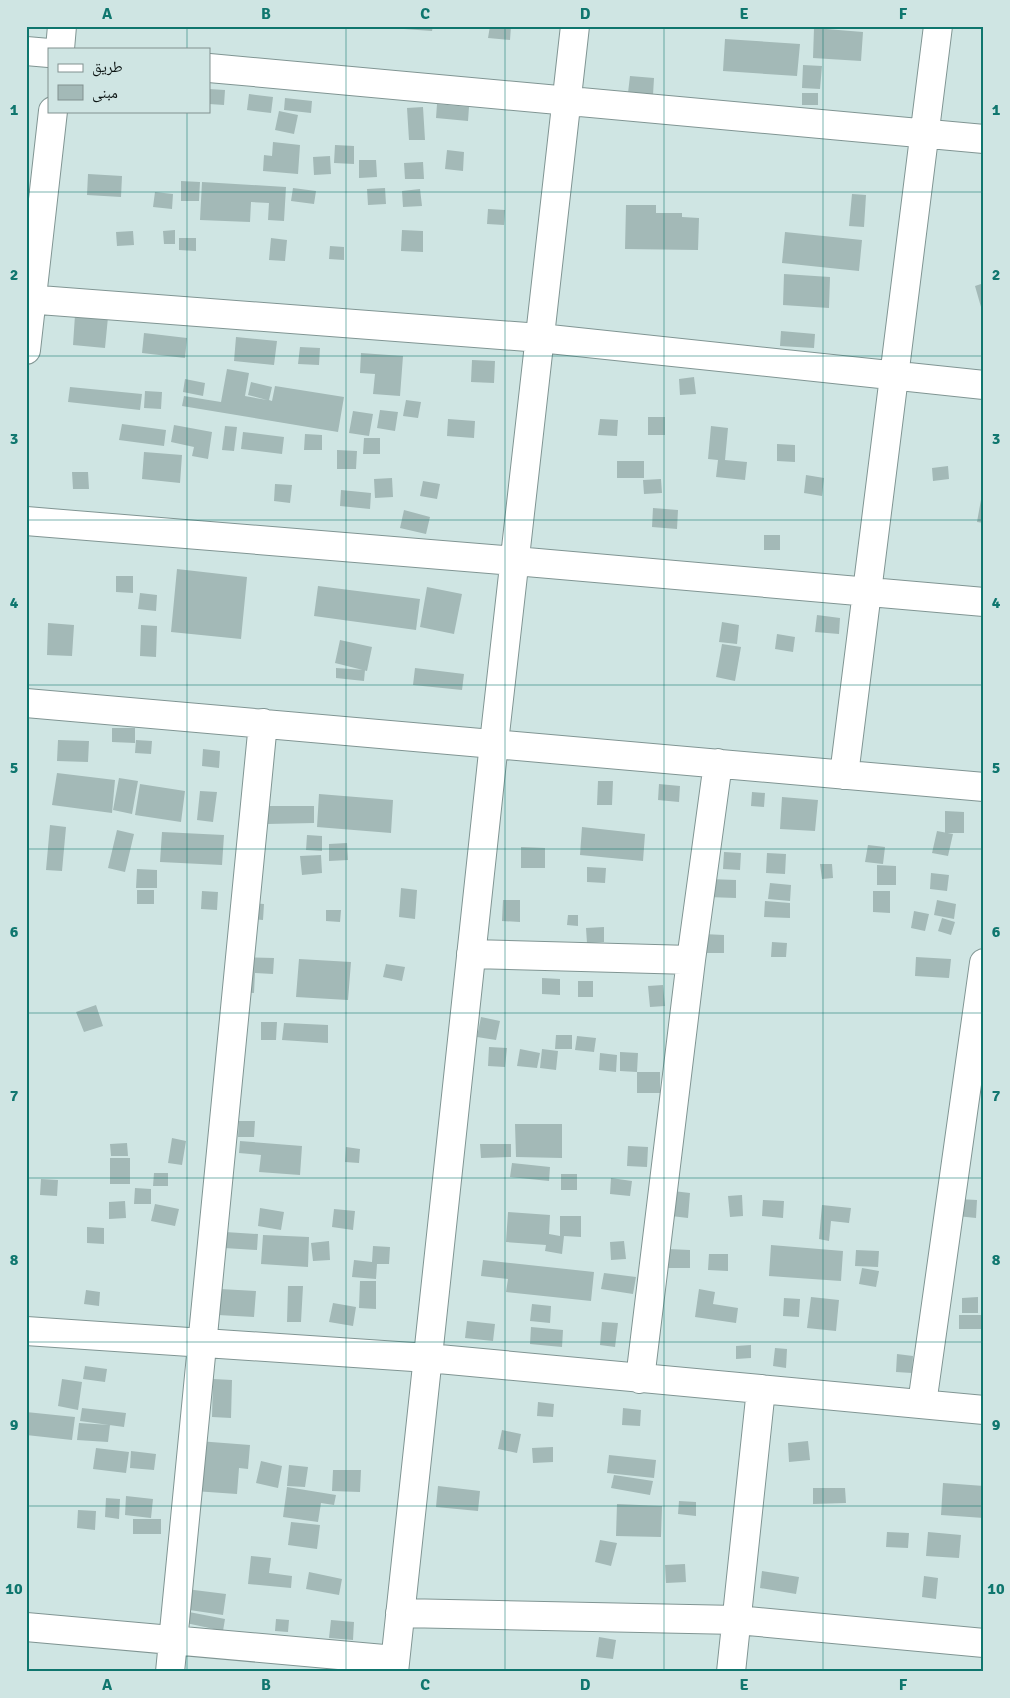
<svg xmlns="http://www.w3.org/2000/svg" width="1010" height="1698" font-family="Signika,'Noto Naskh Arabic',sans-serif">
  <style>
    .building { fill: #a3b9b7 }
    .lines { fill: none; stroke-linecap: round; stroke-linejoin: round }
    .minor-casing { stroke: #809593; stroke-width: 30 }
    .minor { stroke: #fff; stroke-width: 28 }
    .grid { fill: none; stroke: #0f766e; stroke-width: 1; stroke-opacity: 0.55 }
    .neatline { fill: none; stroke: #0f766e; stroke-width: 2 }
    .grid-label { font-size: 16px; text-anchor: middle; font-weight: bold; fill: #0f766e }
  </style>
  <rect width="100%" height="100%" fill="#cfe5e3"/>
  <path class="building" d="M405,26H433L432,31L404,29Z
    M490,26H511L510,40L488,38Z
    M814,28L863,32L861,61L813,58Z
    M725,39L800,44L797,76L723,71Z
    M803,65L822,66L820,89L802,88Z
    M630,76L654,78L653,95L628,93Z
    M209,89L225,90L224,105L209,104Z
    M802,93H818V105H802Z
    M249,94L273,97L271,113L247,110Z
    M285,98L312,101L311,113L284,110Z
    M437,104L469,107L468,121L436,118Z
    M423,107L425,140H409L407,108Z
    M279,111L298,115L294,134L275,130Z
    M273,142L300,145L298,174L263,171L264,155L272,156Z
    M335,145L354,146V164L334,163Z
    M447,150L464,152L463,171L445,169Z
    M330,156L331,174L314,175L313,157Z
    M359,160H376L377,177L359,178Z
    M423,162L424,179H405L404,163Z
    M88,174L122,176L121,197L87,195Z
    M181,181L200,182L199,201H181Z
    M202,182L286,187L284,221L268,220L269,203L251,202L250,222L200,220Z
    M293,188L316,191L314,204L291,201Z
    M385,188L386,204L368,205L367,189Z
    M420,189L422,206L403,207L402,191Z
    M155,192L173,194L172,209L153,207Z
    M852,194L866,195L864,227L849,226Z
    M626,205H656V213H682V217L699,218L698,250L625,249Z
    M488,209L505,210L504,225L487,224Z
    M175,230V244H164L163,231Z
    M402,230L423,231V252L401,251Z
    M133,231L134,245L117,246L116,232Z
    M785,232L862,240L859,271L782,263Z
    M179,238H196V251L179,250Z
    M271,238L287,240L285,261L269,260Z
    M330,246L344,247V260L329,259Z
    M784,274L830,277L829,308L783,305Z
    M984,283V314H983L975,286Z
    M75,315L108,317L105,348L73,345Z
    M781,331L815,334L814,348L780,346Z
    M144,333L187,338L185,358L142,353Z
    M236,337L277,341L274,365L234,361Z
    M300,347L320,348L319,365L298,364Z
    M361,353L403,356L400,396L373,394L375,374L360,373Z
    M472,360L495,361L494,383L471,382Z
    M227,369L249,373L245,396L267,400L248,395L251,382L272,387L269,400L272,401L275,386L344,397L338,432L182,406L184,396L221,402Z
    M694,377L696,394L680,395L679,379Z
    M185,379L205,383L203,396L183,392Z
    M70,387L142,394L140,410L68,402Z
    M145,391L162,392L161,409L144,408Z
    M406,400L421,402L418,418L403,416Z
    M380,410L398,412L395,431L377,428Z
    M353,411L373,414L369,436L349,433Z
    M648,417H665V435H648Z
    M448,419L475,421L474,438L447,436Z
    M600,419L618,420L617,436L598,435Z
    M122,424L166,430L164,446L119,440Z
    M174,425L212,432L208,459L192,456L194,447L171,442Z
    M225,426L237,427L234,451L222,450Z
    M711,426L728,428L725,460L747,462L745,480L716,477L718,460L708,459Z
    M243,432L284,437L282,454L241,449Z
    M305,434L322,435V450H304Z
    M364,438H380V454H363Z
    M777,444L795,445V462L777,461Z
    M337,450L357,451L356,469H337Z
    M144,452L182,455L180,483L142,479Z
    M617,461H644V478H617Z
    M948,466L949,479L933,481L932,468Z
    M72,472H88L89,489H73Z
    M806,475L824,478L822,496L804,493Z
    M392,478L393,497L375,498L374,479Z
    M661,479L662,493L644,494L643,480Z
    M423,481L440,484L437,499L420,496Z
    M275,484L292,485L290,503L274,501Z
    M341,490L371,493L370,509L340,506Z
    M982,494H984V523L977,522Z
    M653,508L678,510L677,529L652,527Z
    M404,510L430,517L426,534L400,528Z
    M764,535H780V550H764Z
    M177,569L247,577L241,639L171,632Z
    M116,576H133V593L116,592Z
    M318,586L420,599L416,630L314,616Z
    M427,587L462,594L454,634L420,627Z
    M140,593L157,595L156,611L138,609Z
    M817,615L840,618L839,634L815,632Z
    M722,622L739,625L737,644L719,642Z
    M48,623L74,625L72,656L47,655Z
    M141,625L157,626L156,657L140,656Z
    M777,634L795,637L793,652L775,649Z
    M340,640L372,647L367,671L335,663Z
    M722,644L741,647L735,681L716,677Z
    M336,668L365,670L364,681L336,678Z
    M415,668L464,674L462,690L413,685Z
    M112,728H135V743L112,742Z
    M58,740L89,741L88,762L57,761Z
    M136,740L152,741L151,754L135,753Z
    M203,749L220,751L219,768L202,766Z
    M57,773L115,780L112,813L52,805Z
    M119,778L138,781L132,814L113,810Z
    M598,781H613L612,805H597Z
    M140,784L185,791L181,822L135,815Z
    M659,784L680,786L679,802L658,800Z
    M200,791L217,792L213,822L197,820Z
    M752,792L765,793L764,807L751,806Z
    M319,794L393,800L391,833L317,827Z
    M782,797L818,800L815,831L780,829Z
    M267,806H314V823L267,824Z
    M945,811L964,812V833H945Z
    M50,825L66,827L62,871L46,870Z
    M582,827L645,834L643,861L580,855Z
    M117,830L134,834L125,872L108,868Z
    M937,831L953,834L948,856L932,853Z
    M162,832L224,835L222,865L160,862Z
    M307,835L322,836V851L306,850Z
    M347,843L348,860L329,861V844Z
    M868,845L885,847L883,864L865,862Z
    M521,847L545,848V868H521Z
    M724,852L741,853L740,870L723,869Z
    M767,853L786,854L785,874L766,873Z
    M321,855L322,873L302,875L300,856Z
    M820,864H832L833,878L822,879Z
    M877,865L896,866V885H877Z
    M587,867L606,868L605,883L587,882Z
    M137,869L157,870V888H136Z
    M931,873L949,875L947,891L930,889Z
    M709,879L736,880V898L708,897Z
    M770,883L791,885L790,901L768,899Z
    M401,888L417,890L415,919L399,917Z
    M137,890H154V904H137Z
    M202,891L218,892L217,910L201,909Z
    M873,891H890V913L873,912Z
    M503,900H520V922L502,921Z
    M937,900L956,904L954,919L934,915Z
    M765,901L790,903V918L764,917Z
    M241,902L264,904L263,920L240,918Z
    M326,910H341L340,922L326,921Z
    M914,911L929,914L925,931L911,928Z
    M568,915H578V926L567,925Z
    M942,918L955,922L951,935L938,931Z
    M604,927V942L587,943L586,928Z
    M703,934L724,935V953H702Z
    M772,942L787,943L786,957H771Z
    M237,957L274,958L273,974L255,973L254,993L236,992Z
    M916,957L951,959L949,978L915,976Z
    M299,959L351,962L348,1000L296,997Z
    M386,964L405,967L402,981L383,977Z
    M542,978L560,979V995L542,994Z
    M578,981H593V997H578Z
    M663,985L665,1006L650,1007L648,986Z
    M96,1005L103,1026L84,1032L76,1012Z
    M481,1017L500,1021L496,1040L477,1037Z
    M261,1022H277L276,1040H261Z
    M284,1023L328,1025V1043L282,1040Z
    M556,1035H572V1049H555Z
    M577,1036L596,1038L594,1052L575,1050Z
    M489,1047L507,1048L505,1067L488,1066Z
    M520,1049L540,1053L537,1068L517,1066Z
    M542,1049L558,1051L556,1070L540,1068Z
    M620,1052L638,1053L637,1072L620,1071Z
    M600,1053L617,1055L616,1072L599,1070Z
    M637,1072H660V1093H637Z
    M239,1121H255L254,1137H238Z
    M515,1124H562V1158L516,1157Z
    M172,1138L186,1141L182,1165L168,1163Z
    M240,1141L302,1146L300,1175L259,1172L261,1155L239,1153Z
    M127,1143L128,1156H111L110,1144Z
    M480,1144H511V1157L481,1158Z
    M628,1146L648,1147L647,1167L627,1166Z
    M346,1147L360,1149L359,1163L345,1162Z
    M110,1158H130V1184H110Z
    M512,1163L550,1167L549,1181L510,1177Z
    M154,1173H168V1186H153Z
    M561,1174H577V1190H561Z
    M611,1178L632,1181L630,1196L610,1194Z
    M41,1179L58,1180L57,1196L40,1195Z
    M135,1188L151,1189V1204H134Z
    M673,1191L690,1193L688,1218L671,1216Z
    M742,1195L743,1216L730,1217L728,1196Z
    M958,1199L977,1200L976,1218L957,1216Z
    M763,1200L784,1201L783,1218L762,1216Z
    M125,1201L126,1218L109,1219V1202Z
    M155,1204L179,1209L175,1226L151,1221Z
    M822,1205L851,1208L849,1223L831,1221L829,1241L819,1239Z
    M260,1208L284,1212L281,1230L258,1226Z
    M334,1209L355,1211L353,1230L332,1227Z
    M508,1212L550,1215L549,1234L560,1236V1216H581V1237L564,1236L562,1254L545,1251L546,1245L506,1242Z
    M87,1227L104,1228V1244L87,1243Z
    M225,1232L258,1234L257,1250L224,1248Z
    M263,1235L309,1237L308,1267L261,1264Z
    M329,1241L330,1260L313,1261L311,1243Z
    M624,1241L626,1259L611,1260L610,1242Z
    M771,1245L843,1251L841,1281L769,1276Z
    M373,1246L390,1247L389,1264H377L376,1279L352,1277L354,1260L372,1262Z
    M668,1249L690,1250V1268H668Z
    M856,1250L879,1251L878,1267L855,1266Z
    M709,1254H728V1271L708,1270Z
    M483,1260L594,1272L591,1301L506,1292L508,1279L481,1276Z
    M862,1268L879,1271L876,1287L859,1284Z
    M604,1273L636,1277L633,1294L601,1289Z
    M360,1281H376V1309L359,1308Z
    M288,1286H303L301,1322H287Z
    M220,1289L256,1291L254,1317L218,1315Z
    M699,1289L715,1292L713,1304L738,1308L736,1323L695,1317Z
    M86,1290L100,1292L99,1306L84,1304Z
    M811,1297L839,1300L836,1331L807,1328Z
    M978,1297V1313H962V1298Z
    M784,1298L800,1299L799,1317L783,1316Z
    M333,1303L356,1307L353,1326L329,1322Z
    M532,1304L551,1306L550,1323L530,1321Z
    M959,1315H984V1329H959Z
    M467,1321L495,1324L493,1341L465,1338Z
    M602,1322L618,1323L615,1347L600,1345Z
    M531,1327L563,1330L562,1347L530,1344Z
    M751,1345V1358L736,1359V1346Z
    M775,1348L787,1349L786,1368L773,1366Z
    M897,1354L913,1356L912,1373L896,1372Z
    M85,1366L107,1369L105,1382L83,1379Z
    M62,1379L82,1382L78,1410L58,1406Z
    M213,1379L232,1380L231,1418L212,1417Z
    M538,1402L554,1404L553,1417L537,1416Z
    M82,1408L126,1413L124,1427L80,1421Z
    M623,1408L641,1410L640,1426L622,1425Z
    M26,1412L75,1417L72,1440L26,1435Z
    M79,1423L110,1425L108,1442L77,1440Z
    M502,1430L521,1434L517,1453L498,1449Z
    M198,1441L250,1445L248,1469L239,1468L237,1494L194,1491Z
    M808,1441L810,1460L789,1462L788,1443Z
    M553,1447V1462L533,1463L532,1448Z
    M96,1448L129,1452L126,1473L93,1469Z
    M131,1451L156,1454L154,1470L130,1468Z
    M609,1455L656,1460L654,1478L607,1473Z
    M261,1461L282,1466L278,1488L256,1483Z
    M289,1465L308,1467L305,1487L287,1486Z
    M333,1470H361L360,1492L332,1491Z
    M614,1475L653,1481L650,1495L611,1488Z
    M943,1483L984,1486V1518L941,1515Z
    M438,1486L480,1491L478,1511L436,1507Z
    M287,1487L336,1495L334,1505L321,1503L318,1522L283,1517Z
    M813,1488H845L846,1503L813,1504Z
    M126,1496L153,1499L151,1518L125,1515Z
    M106,1498L120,1499L119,1519L105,1517Z
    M679,1501L696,1502V1516L678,1514Z
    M617,1504L662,1506L661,1537L616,1536Z
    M78,1510L96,1511L95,1530L77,1528Z
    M133,1519H161V1534H133Z
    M291,1522L320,1525L317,1549L288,1545Z
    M887,1532L909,1533L908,1548L886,1547Z
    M928,1532L961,1535L959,1558L926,1556Z
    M600,1540L617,1543L611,1566L595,1562Z
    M251,1556L271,1558L269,1573L292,1576L291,1588L248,1584Z
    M685,1564L686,1582L666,1583L665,1565Z
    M762,1571L799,1577L796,1594L760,1588Z
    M309,1572L342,1579L339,1595L306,1589Z
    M924,1576L938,1578L936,1599L922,1597Z
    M186,1589L226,1594L223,1615L183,1609Z
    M189,1612L225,1619L223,1631L186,1623Z
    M276,1619L289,1620L288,1632L275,1631Z
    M331,1620L354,1622L353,1640L329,1638Z
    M599,1637L616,1640L613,1659L596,1657Z"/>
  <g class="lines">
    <defs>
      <path id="minor" d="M60,49L62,26
        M26,51L49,53
        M209,68L984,139
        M26,299L540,338L984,385
        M26,350L53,111
        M26,521L515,561L984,602
        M26,703L984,787
        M844,775L938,26
        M471,954L691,960
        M26,1331L428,1358L984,1410
        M640,1379L691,960L718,763
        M922,1404L984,963
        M400,1613L737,1620L984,1643
        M26,1627L395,1660
        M170,1672L263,723
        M394,1672L494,743L575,26
        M731,1672L761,1389"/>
    </defs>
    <use href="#minor" class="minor-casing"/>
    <use href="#minor" class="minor"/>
  </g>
  <path class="grid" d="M187,26V49M346,26V1672M505,26V1672M664,26V1672M823,26V1672M187,111V1672M26,192H984M26,356H984M26,520H984M26,685H984M26,849H984M26,1013H984M26,1178H984M26,1342H984M26,1506H984"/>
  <rect width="1010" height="1698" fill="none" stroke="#cfe5e3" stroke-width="55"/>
  <rect x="48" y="48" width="162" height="65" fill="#cfe5e3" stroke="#819190"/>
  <rect x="58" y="64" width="25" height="8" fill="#ffffff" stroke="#819190"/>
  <text x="92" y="72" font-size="15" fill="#0c1413">طريق</text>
  <rect x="58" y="85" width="25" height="15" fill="#a3b9b7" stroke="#819190"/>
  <text x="92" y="98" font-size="15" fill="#0c1413">مبنى</text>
  <rect x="28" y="28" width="954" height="1642" class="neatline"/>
  <g class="grid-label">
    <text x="107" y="19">A</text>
    <text x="266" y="19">B</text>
    <text x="425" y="19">C</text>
    <text x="585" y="19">D</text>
    <text x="744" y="19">E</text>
    <text x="903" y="19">F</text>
    <text x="14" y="115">1</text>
    <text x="996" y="115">1</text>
    <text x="14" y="280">2</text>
    <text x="996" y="280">2</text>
    <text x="14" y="444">3</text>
    <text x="996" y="444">3</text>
    <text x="14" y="608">4</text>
    <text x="996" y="608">4</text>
    <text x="14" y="773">5</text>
    <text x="996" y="773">5</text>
    <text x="14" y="937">6</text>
    <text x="996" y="937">6</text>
    <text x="14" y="1101">7</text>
    <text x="996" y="1101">7</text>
    <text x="14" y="1265">8</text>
    <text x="996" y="1265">8</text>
    <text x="14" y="1430">9</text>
    <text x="996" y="1430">9</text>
    <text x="14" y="1594">10</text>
    <text x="996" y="1594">10</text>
    <text x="107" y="1690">A</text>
    <text x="266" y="1690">B</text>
    <text x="425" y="1690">C</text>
    <text x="585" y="1690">D</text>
    <text x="744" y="1690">E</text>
    <text x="903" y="1690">F</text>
  </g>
</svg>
